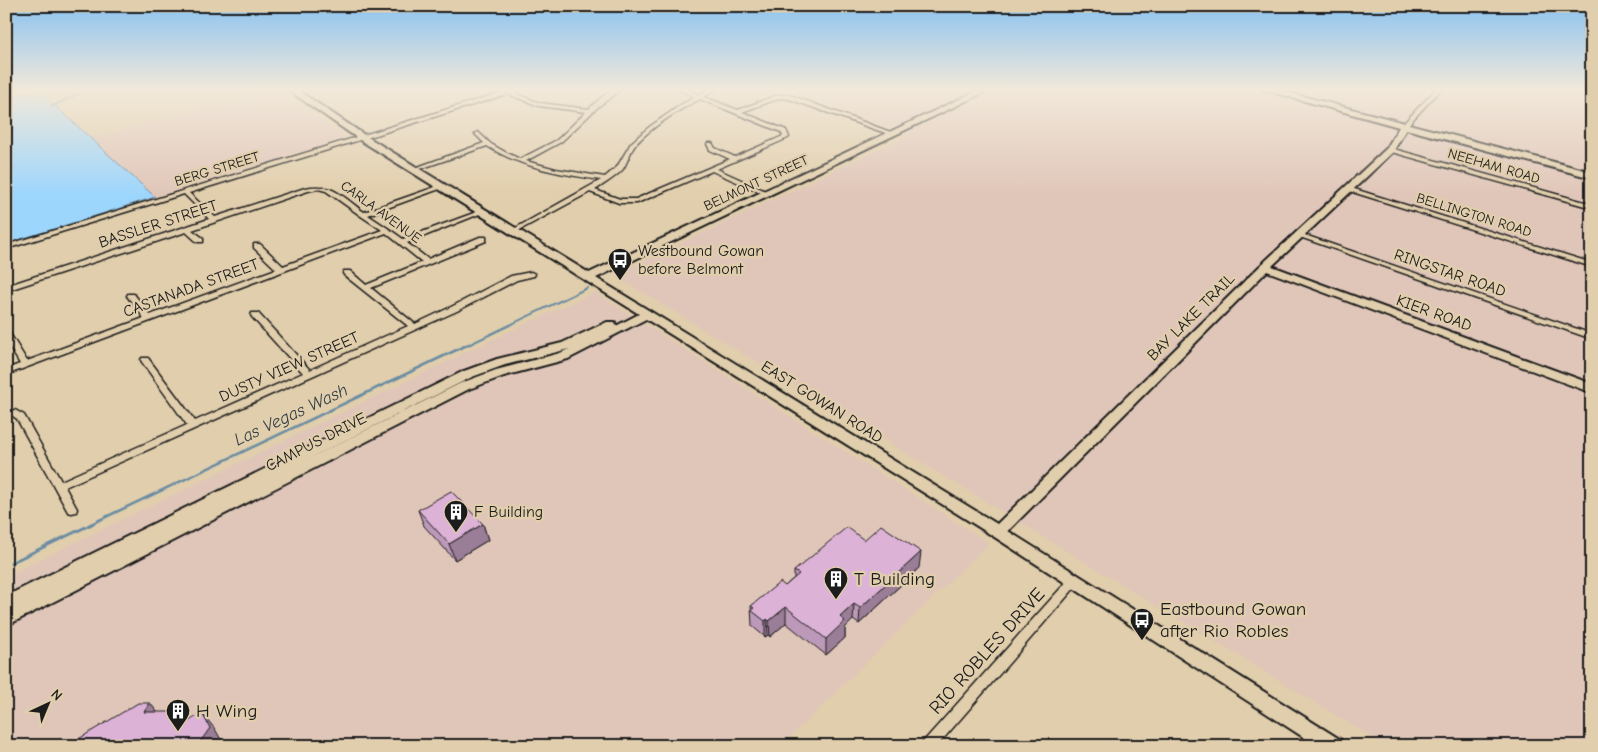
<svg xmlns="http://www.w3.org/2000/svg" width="1598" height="752" font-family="'Comic Neue',sans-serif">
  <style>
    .built { fill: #e0c6b9 }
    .water { fill: #9dd6fd; stroke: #698ca3 }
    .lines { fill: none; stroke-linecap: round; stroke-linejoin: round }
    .stream-far2 { stroke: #698ca3; stroke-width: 2 }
    .stream-far1 { stroke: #698ca3; stroke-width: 2.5 }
    .stream { stroke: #698ca3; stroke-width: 3 }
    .street-casing { stroke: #1c1c1c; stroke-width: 3 }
    .secondary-casing { stroke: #1c1c1c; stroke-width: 4 }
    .street { fill: #e1ceac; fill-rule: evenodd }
    .secondary { fill: #e1ceac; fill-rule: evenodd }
    .wall { fill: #bd99b9; stroke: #1c1c1c }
    .shaded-wall { fill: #9a7d96; stroke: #1c1c1c }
    .building { fill: #dcb2d7; stroke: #1c1c1c }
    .labels { text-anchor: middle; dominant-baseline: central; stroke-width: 4.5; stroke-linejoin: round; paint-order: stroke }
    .far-street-label { font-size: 14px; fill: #1c1c1c; stroke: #e1ceac }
    .street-label { font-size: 16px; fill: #1c1c1c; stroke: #e1ceac }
    .poi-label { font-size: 16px; fill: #1c1c1c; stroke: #e1ceac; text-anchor: start }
    .water-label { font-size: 18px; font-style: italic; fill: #364149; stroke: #e1ceac }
    .near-poi-label { font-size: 19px; fill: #1c1c1c; stroke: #e1ceac; text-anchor: start }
    .near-street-label { font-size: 19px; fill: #1c1c1c; stroke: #e1ceac }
  </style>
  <rect width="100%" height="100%" fill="#e1ceac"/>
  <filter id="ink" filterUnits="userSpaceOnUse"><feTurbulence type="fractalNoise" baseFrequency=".02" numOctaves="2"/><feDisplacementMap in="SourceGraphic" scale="10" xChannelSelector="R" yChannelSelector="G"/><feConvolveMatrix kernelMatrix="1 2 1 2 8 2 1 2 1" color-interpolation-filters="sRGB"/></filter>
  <g filter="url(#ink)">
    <path class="built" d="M788,89H1592V746H1386L614,275L909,135Z
      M273,90L347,138L155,197L89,139Z
      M595,292L989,543L781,746H6V576L493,339Z"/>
    <path class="water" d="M34,91L40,92L155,197L6,244V98Z"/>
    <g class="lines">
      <path class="stream-far2" d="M51,107L88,89
        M466,346L587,288"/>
      <path class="stream-far1" d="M89,525L469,344"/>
      <path class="stream" d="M6,565L92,524"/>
      <defs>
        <path id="street" d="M513,89H522L514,93L540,103L589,109C598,100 609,89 622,89L599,106L561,142L526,161L556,169L605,177L617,167L631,143L648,128L682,104L695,97L678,89H686L699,95L709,89H716L704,97L738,110L777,95H790L896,134L891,135L789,99L780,98L742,112L786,130L789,137L788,138L717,169L768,192V194H764L712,171L637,203H619L590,192L514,233L512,232V230L601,180C561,174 522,168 487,146L417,170L412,169L484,143L475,134L478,132L491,144L505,152L520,159L557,140L586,112L539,106L508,94L189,193L215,217L305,188C332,182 343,197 364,212L441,185H445V187L368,215L389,229L403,239L482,210H486L487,211L407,243L428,259L480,237H486V241L371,288L415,324L451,307L511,276L531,272L535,274L534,276L517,280L457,311L65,487L77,509L76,512L72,513L68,512L17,419L13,416L6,417V411L15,410L24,415L61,481L187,425L142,362L141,360L142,358H148L195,421L303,373L252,317L251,315L252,313H258L310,370L408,326L344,275L343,273L344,271H350L366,285L422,262L386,233L6,375V369L20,364L6,341V332H9L27,361L144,318L127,296L128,294H134L150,315L276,269L254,248V244H260L283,266L382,230L361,216L326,191L318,189L308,191L192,230L203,238V242H197L186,232L6,291V286L209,219L184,194L6,249V245ZM700,99L781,132L783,136L735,157L715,148L712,143H708L707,144L710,150L730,159L636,199H620L595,190C604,184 616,177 623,169C628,161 630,151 636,144C650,128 680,109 700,99Z
          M1436,89H1441L1406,127H1402V125Z
          M1390,148L1592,204V208L1388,151L1387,150Z
          M1348,187L1592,263V267L1346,190V188Z
          M1299,233L1592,334V339L1297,236V234Z
          M1073,577L1077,579L1079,582L1077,585L937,746H921L923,742L1069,579Z"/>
        <path id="secondary" d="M287,89H296L366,136L589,273L981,89H991L596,278L997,524L1261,265L1387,148L1399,127L1261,89H1275L1592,172V178L1406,129L1393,152L1272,266L1592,384V393L1267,271L1008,531L1341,740L1343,746H1317L993,536L646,319L568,359L504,376L469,389L6,626V596L464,371L497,359L562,343L607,322H615L616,326L639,314L360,140ZM569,349L560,353L496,370L461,383L302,462L472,377L505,365Z"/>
      </defs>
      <use href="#street" class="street-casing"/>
      <use href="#secondary" class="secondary-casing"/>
      <use href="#street" class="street"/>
      <use href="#secondary" class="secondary"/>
    </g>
    <path class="wall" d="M418,510L483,524L488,540L455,560L424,526Z
      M864,540L919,568L859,624L853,620L845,628V638L826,655L786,623L770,637L768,635L765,637L752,626L751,606L785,586L794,578V571Z"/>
    <path class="shaded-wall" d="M483,524L488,540L455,560L449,544Z
      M921,552L919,568L859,624L860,608Z
      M854,604L853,620L845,628V638L826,655V639L840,617Z
      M786,607V623L770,637L769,621Z
      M767,619L768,635L765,637V621Z
      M150,703L163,719L144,712Z
      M178,712L191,728L184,724Z
      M202,713L215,729L223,743L221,746H195Z"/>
    <path class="building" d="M451,491L483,524L449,544L418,510Z
      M881,525L921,552L860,608L854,604L840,617L845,621L826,639L786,607L769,621L767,619L765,621L751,610L754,608L751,606L780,582L785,586L799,574L794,571L847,527L864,540Z
      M138,703H150L144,712H178L184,724L202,713L210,728L200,742L195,746H67Z"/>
  </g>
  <linearGradient id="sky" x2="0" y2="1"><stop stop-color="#8ac2f0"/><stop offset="0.46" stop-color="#f2e9da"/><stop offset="1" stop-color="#f2e9da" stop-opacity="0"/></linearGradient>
  <rect width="1598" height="195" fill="url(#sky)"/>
  <defs>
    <symbol id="bus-pin" viewBox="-11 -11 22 30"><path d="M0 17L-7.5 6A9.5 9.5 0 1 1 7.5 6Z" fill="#1c1c1c" stroke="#e1ceac"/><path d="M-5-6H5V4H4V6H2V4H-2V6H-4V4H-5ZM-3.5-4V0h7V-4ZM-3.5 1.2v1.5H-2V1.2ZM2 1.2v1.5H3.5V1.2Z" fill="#fff"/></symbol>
    <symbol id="building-pin" viewBox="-11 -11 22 30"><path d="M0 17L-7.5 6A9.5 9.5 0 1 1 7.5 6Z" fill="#1c1c1c" stroke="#e1ceac"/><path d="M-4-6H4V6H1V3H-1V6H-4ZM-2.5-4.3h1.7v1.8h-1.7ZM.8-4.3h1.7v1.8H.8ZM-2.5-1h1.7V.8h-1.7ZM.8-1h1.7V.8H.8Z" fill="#fff"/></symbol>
  </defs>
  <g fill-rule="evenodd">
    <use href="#bus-pin" x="606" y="246" width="28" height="38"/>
    <use href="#building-pin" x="442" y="498" width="28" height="38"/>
    <use href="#building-pin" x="822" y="565" width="28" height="38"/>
    <use href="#bus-pin" x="1128" y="606" width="28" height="38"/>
    <use href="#building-pin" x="164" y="697" width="28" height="38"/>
  </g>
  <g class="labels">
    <g class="far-street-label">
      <text transform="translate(1494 166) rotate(16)">NEEHAM ROAD</text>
      <text transform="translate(217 169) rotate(-17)">BERG STREET</text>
      <text transform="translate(756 183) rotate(-25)">BELMONT STREET</text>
      <text transform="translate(381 212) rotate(36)">CARLA AVENUE</text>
      <text transform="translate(1474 215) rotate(17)">BELLINGTON ROAD</text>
    </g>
    <g class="street-label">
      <text transform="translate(158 224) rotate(-18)">BASSLER STREET</text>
      <text transform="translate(1450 273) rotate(19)">RINGSTAR ROAD</text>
      <text transform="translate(191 288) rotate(-20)">CASTANADA STREET</text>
      <text transform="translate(1434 313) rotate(20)">KIER ROAD</text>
      <text transform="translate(1191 317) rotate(-45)">BAY LAKE TRAIL</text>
      <text transform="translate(289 367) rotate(-24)">DUSTY VIEW STREET</text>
      <text transform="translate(822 402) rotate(32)">EAST GOWAN ROAD</text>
      <text transform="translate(316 442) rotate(-27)">CAMPUS DRIVE</text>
    </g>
    <g class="poi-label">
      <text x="638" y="251">Westbound Gowan<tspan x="638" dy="18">before Belmont</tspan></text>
      <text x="474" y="512">F Building</text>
    </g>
    <g class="water-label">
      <text transform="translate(291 415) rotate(-25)">Las Vegas Wash</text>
    </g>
    <g class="near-poi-label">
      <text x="854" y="579">T Building</text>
      <text x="1160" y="609">Eastbound Gowan<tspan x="1160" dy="22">after Rio Robles</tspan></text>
      <text x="196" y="711">H Wing</text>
    </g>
    <g class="near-street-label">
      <text transform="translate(987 651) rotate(-48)">RIO ROBLES DRIVE</text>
    </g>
  </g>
  <rect width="1598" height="752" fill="none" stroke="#e1ceac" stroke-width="25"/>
  <rect x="12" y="12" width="1573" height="727" fill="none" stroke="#1c1c1c" stroke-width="2" filter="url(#ink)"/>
  <g transform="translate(48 704) rotate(44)" stroke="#e1ceac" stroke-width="4" paint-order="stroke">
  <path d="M0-4L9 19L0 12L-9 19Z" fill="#1c1c1c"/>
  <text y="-8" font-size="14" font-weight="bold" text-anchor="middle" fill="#1c1c1c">N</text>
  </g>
</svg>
